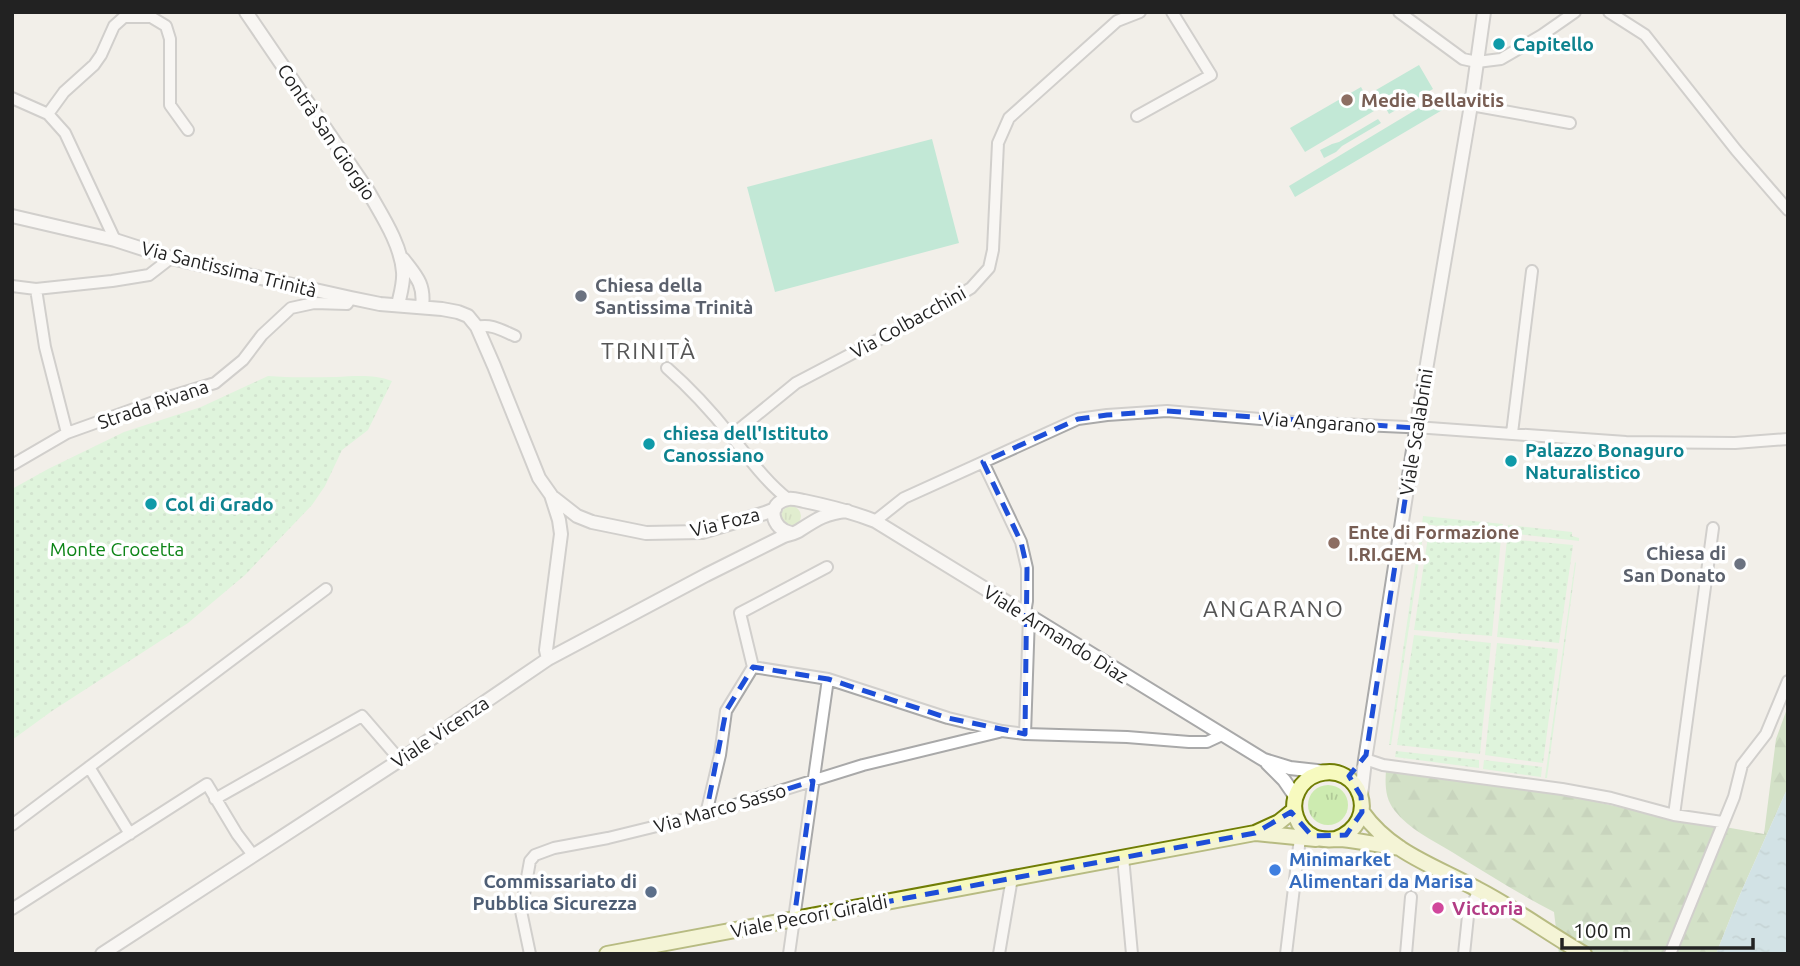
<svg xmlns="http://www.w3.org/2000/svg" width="1800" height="966" font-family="Ubuntu,sans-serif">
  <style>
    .grass { fill: url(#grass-tufts) }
    .forest { fill: url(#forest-firs) }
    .park { fill: url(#park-dots) }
    .pitch { fill: #88e0be }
    .water { fill: url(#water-ripples) }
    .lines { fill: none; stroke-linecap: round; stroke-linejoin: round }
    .minor-casing { stroke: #a9a9a9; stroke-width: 14 }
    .tertiary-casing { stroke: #a9a9a9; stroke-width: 16 }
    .secondary-casing { stroke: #707d05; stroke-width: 18 }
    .minor { stroke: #fff; stroke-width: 10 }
    .tertiary { stroke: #fff; stroke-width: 12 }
    .secondary { stroke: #f7fabf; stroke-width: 14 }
    .marked { fill: none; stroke: #1d4ed8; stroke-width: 5; stroke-dasharray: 14 9; stroke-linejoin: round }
    .culture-dot { fill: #0f9aa8; stroke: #fff; stroke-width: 2.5 }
    .education-dot { fill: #8d6e63; stroke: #fff; stroke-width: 2.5 }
    .worship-dot { fill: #6b7280; stroke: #fff; stroke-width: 2.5 }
    .shop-dot { fill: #3f7fe0; stroke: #fff; stroke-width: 2.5 }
    .service-dot { fill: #5c6f8a; stroke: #fff; stroke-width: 2.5 }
    .hotel-dot { fill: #d1479c; stroke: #fff; stroke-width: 2.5 }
    .labels { text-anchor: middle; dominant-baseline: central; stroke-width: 7; stroke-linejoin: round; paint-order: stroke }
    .culture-label { font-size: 19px; font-weight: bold; fill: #0d838f; stroke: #fff; text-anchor: start }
    .education-label { font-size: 19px; font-weight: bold; fill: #785e54; stroke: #fff; text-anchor: start }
    .street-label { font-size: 19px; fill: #222; stroke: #fff }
    .worship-label { font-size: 19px; font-weight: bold; fill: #5b616d; stroke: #fff; text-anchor: start }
    .park-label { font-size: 19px; fill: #0c8416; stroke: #fff }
    .shop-label { font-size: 19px; font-weight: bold; fill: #366cbe; stroke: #fff; text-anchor: start }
    .service-label { font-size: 19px; font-weight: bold; fill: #4e5e75; stroke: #fff; text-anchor: end }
    .hotel-label { font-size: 19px; font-weight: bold; fill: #b23c85; stroke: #fff; text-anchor: start }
    .quarter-label { font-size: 23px; letter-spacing: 2px; fill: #555; stroke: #fff }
  </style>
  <defs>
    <pattern id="grass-tufts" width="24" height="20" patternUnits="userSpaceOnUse" patternTransform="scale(1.75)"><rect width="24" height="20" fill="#cdebb0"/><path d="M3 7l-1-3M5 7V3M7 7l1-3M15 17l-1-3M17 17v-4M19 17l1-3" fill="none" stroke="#b0c997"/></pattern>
    <pattern id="forest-firs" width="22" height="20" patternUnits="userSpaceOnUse" patternTransform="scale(1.75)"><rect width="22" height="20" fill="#add19e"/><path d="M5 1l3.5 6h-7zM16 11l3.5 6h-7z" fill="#95b388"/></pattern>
    <pattern id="park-dots" width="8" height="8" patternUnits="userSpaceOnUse" patternTransform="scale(1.75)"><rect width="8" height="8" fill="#c8facc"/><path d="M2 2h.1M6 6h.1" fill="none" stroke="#acd6af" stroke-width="1.8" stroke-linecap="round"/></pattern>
    <pattern id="water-ripples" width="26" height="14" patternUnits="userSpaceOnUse" patternTransform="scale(1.75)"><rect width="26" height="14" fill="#aad3df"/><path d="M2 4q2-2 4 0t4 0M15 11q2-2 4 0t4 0" fill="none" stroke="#92b5bf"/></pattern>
  </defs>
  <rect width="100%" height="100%" fill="#f2efe9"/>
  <path class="grass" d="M781 516a10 10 0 1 1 20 0a10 10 0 1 1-20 0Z
    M1308 805a20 20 0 1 1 40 0a20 20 0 1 1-40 0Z"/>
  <path class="forest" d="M1788,706V787L1738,899L1716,954H1559L1554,912C1519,894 1486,873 1452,852C1432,840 1409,829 1395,811C1385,799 1385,785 1386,770L1537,789L1647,813L1764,834L1776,739Z"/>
  <path class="park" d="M268,376C291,378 313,377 336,377C355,376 374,374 392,381L368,430L342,450L325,486L312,505L245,575L188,623L52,711L12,740V489L48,469L124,432L201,407Z
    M1423,516L1503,524L1502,533L1422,524Z
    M1508,525L1572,532V536L1579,538V541L1508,533Z
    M1421,528L1424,529L1391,745H1389Z
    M1429,530L1501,538L1492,636L1414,630Z
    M1507,539L1573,545L1559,643L1497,637Z
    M1575,562L1576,563L1547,778H1545Z
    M1414,635L1491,643L1480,754L1397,745Z
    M1497,643L1558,649L1543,763L1485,755Z
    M1396,751L1479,760V768L1395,757Z
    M1484,760L1542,767L1541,777L1483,769Z"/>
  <path class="pitch" d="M1419,65L1433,89L1389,114L1376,90Z
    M1361,87L1374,111L1305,152L1290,128Z
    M1437,97L1444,109L1295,197L1289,186Z
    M1378,119L1381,123L1342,146L1336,152L1324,158L1320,150L1332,144L1339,142Z
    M932,139L959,243L775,292L747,187Z"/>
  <path class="water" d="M1788,787V954H1716L1738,899Z"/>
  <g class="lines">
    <defs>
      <path id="minor" d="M1399,12L1463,59L1477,62L1501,59L1542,35L1575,12
        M1609,12L1645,35L1736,150L1788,210
        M12,98L48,114L65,133L115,240
        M1471,105L1570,123
        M48,114L64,92L94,65L101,55L114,26L124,17H151L166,26L170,39V105L188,130
        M1137,116L1211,75L1172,12
        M12,286L36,289L45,347L67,433
        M36,289L112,281L149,275L171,258
        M477,327C491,323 503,331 515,336
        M667,368C691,389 712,412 732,437C749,458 766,482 788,499
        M1512,433L1532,271
        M731,436L796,383L935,310L971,288L989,268L993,250L998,143L1009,118L1117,21L1140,12
        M983,462L1021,542L1027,568V601L1025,613
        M12,465L67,433L162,399L215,383L243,360L262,335L291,308L314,303L347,304L351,298
        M875,521L904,498L1078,419L1107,415L1167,411L1294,422L1429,428L1626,442L1735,443L1788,439
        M753,667L740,613L827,567
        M1025,734L1029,616
        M1365,759L1383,765L1562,789L1611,798L1674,815L1722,822
        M89,767L130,834
        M215,799L362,716L400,760
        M706,814L720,755L726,711L753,667L828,679L948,718L1002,731L1025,734L1127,737L1189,742H1207L1222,735
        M1674,815L1713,528
        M12,825L326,589
        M1123,857L1132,954
        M12,909L207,784L237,834L253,855
        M530,954L521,911L530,861L535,855L554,848L608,838L706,814L863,765L999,732
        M789,954L828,679
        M999,954L1012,878
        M1286,954L1300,838
        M1406,954L1411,897
        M1464,954L1468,916L1479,889
        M1670,954L1734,797L1742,765L1766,734L1788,681"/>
      <path id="tertiary" d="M246,12L368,191C382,216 401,244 403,272C404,283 400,295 398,305
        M12,216L115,240L171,258L351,298L380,304L442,309L458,312L468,316L477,327L494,366L539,478L551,495L559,520L561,534L546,650L548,659
        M403,259C416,276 425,284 422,307
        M554,498L577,516L592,522L646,533L702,532L765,513L775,509
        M791,533C771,529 766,503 788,499C793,498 799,500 804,501C828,506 852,512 875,521L1264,760L1290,768L1326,772
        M1267,763L1284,780L1295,796
        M1361,796L1365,760L1420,405L1471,105L1484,12
        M102,954L400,760L548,659L706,575L784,536C790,534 796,533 800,530C817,519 826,513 847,511"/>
      <path id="secondary" d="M1362,812C1391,853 1435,866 1477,889C1514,908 1548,933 1584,954
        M1256,833L1316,839
        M1336,839C1383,821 1359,761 1318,774C1309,777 1302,783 1298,791C1289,808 1297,829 1314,837C1323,841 1331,839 1341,839C1360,841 1380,845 1400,848
        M607,954L1255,833L1279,822L1294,810"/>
    </defs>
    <use href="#minor" class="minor-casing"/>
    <use href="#tertiary" class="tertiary-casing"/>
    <use href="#secondary" class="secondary-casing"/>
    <use href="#minor" class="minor"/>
    <use href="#tertiary" class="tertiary"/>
    <use href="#secondary" class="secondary"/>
  </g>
  <path d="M0 0H1800V966H0ZM1167,411L1416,428L1366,755L1349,776L1361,796L1362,812L1346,835L1312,836L1291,812L1255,833L794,919L813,781L706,814L726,711L753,667L828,679L948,718L1025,734L1027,568L1021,542L983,462L1078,419L1107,415Z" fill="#f2efe9" fill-opacity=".55" fill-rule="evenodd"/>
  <path class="marked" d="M1167,411L1416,428L1366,755L1349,776L1361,796L1362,812L1346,835L1312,836L1291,812L1255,833L794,919L813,781L706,814L726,711L753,667L828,679L948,718L1025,734L1027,568L1021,542L983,462L1078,419L1107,415Z"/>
  <g class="culture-dot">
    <circle cx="1499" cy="44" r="7"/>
    <circle cx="649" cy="444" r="7"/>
    <circle cx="1511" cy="461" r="7"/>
    <circle cx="151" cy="504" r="7"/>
  </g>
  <g class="education-dot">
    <circle cx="1347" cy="100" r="7"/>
    <circle cx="1334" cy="543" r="7"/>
  </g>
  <g class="worship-dot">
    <circle cx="581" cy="296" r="7"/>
    <circle cx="1740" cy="564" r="7"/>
  </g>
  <circle class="shop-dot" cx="1275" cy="870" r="7"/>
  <circle class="service-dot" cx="651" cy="892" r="7"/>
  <circle class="hotel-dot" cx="1438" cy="908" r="7"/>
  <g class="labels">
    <g class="culture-label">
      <text x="1513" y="44">Capitello</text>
      <text x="663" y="433">chiesa dell'Istituto<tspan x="663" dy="22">Canossiano</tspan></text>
      <text x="1525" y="450">Palazzo Bonaguro<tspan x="1525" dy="22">Naturalistico</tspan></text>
      <text x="165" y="504">Col di Grado</text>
    </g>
    <g class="education-label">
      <text x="1361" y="100">Medie Bellavitis</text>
      <text x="1348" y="532">Ente di Formazione<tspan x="1348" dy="22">I.RI.GEM.</tspan></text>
    </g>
    <g class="street-label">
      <text transform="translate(327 132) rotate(56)">Contrà San Giorgio</text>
      <text transform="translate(229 269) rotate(14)">Via Santissima Trinità</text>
      <text transform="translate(908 322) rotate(-29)">Via Colbacchini</text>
      <text transform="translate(153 404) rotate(-19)">Strada Rivana</text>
      <text transform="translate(1319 422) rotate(4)">Via Angarano</text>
      <text transform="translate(1416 432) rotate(-81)">Viale Scalabrini</text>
      <text transform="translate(725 522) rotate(-14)">Via Foza</text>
      <text transform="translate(1056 634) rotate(32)">Viale Armando Diaz</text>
      <text transform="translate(440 732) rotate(-34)">Viale Vicenza</text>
      <text transform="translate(720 808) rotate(-16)">Via Marco Sasso</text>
      <text transform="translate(809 916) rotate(-11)">Viale Pecori Giraldi</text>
    </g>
    <g class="worship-label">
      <text x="595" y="285">Chiesa della<tspan x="595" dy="22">Santissima Trinità</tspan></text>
      <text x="1726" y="553" text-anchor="end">Chiesa di<tspan x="1726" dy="22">San Donato</tspan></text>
    </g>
    <g class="park-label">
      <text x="117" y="549">Monte Crocetta</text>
    </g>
    <g class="shop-label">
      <text x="1289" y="859">Minimarket<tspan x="1289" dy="22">Alimentari da Marisa</tspan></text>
    </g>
    <g class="service-label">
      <text x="637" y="881">Commissariato di<tspan x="637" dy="22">Pubblica Sicurezza</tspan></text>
    </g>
    <g class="hotel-label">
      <text x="1452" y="908">Victoria</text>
    </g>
    <g class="quarter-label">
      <text x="649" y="350">TRINITÀ</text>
      <text x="1274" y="608">ANGARANO</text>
    </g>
  </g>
  <rect width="1800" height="966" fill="none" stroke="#222222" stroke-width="28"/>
  <path d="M1562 938v10h191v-10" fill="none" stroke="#222222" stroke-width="3.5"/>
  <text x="1573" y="938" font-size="21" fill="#222222" stroke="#ffffff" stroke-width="5" paint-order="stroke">100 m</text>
</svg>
